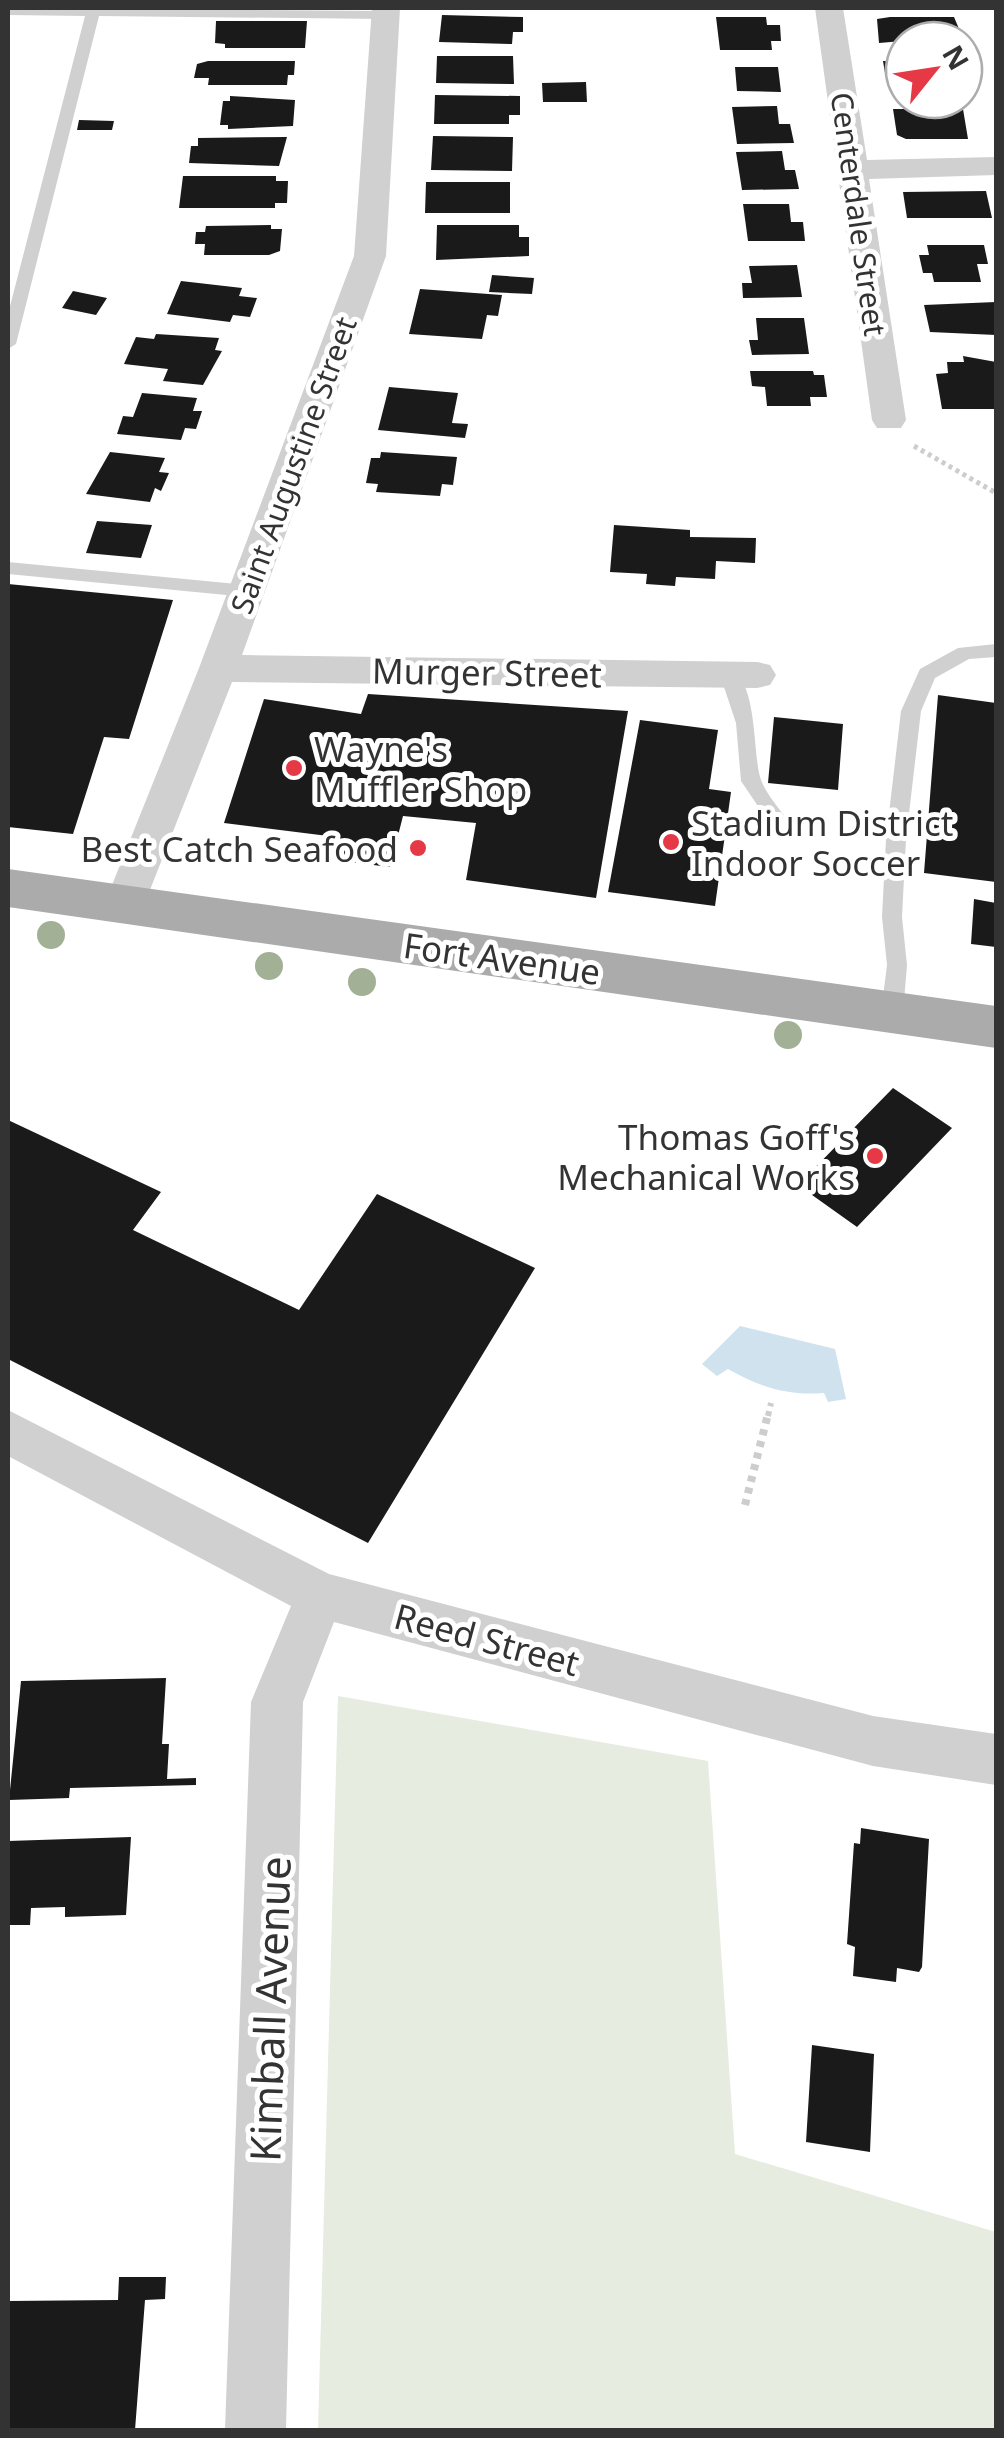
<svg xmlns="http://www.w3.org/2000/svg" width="1004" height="2438" font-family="'Noto Sans',sans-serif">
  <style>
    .green { fill: #e6ecdf }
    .water { fill: #cfe2ee }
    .building { fill: #1a1a1a }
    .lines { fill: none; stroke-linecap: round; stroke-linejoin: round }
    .path-far2 { stroke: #cdcdcd; stroke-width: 5; stroke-dasharray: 4 4; stroke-linecap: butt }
    .path-far1 { stroke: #cdcdcd; stroke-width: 6; stroke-dasharray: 5 5; stroke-linecap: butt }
    .path { stroke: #cdcdcd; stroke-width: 8; stroke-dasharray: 6 6; stroke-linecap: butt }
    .service { fill: #d0d0d0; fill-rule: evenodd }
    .minor { fill: #d0d0d0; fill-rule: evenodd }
    .primary { fill: #ababab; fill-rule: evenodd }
    .tree { fill: #a2b095 }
    .poi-dot { fill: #e63946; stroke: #fff; stroke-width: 4 }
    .labels { text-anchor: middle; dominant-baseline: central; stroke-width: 10; stroke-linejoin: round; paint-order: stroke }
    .far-street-label { font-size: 30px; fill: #333; stroke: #fff }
    .street-label { font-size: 35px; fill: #333; stroke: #fff }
    .poi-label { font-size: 35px; fill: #333; stroke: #fff; text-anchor: start }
    .near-street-label { font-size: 42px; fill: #333; stroke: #fff }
  </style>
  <rect width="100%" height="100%" fill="#fff"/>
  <path class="green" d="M338,1696L708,1761L735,2154L996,2232V2430H318Z"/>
  <path class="water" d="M740,1326L835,1349L846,1399L828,1402L824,1393C787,1396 760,1387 728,1369L717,1376L702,1364Z"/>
  <path class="building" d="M442,15L523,17V32H513L512,44L439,42Z
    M716,17H766L767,25H780L781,41H771L772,50H720Z
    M890,17H954L962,36L879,43L877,19Z
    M216,21H307L305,48H225V44L215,43Z
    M437,56H513L514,84L436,83Z
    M208,61H295L294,75H288L287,85H208L209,78H194L197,64Z
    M883,61H904V86H898L896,73H885Z
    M735,67H778L781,92L737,91Z
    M586,82L587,102H543L542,83Z
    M435,95L520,96V115H509V124H434Z
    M230,96L295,100L293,126L228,129V125H220L223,101H230Z
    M777,106L779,124H790L794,143L737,144L732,107Z
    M893,109H963L968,139H906L897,135Z
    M79,120L114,121L112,130H77Z
    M433,136L513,137L512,171L431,170Z
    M287,137L279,166L189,163L191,146H198V138Z
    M782,151L785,170H795L799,189L742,190L736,152Z
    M183,176H276V181H288L287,203H275V208H179Z
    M426,182H510V213H425Z
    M986,191L992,218H907L903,192Z
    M743,204H789L791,222H803L805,241H748Z
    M271,225V229H282L280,251L269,255H204L205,244H195L196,232H205L206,226Z
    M437,225H519V237H529V256L436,260Z
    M927,245H984L988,264H977L981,282H934L932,273H923L919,255H929Z
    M797,265L802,297L743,298L742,283H752L749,266Z
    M492,275L534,278L532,294L489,292Z
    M181,281L242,288L239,296L257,298L250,317L233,315L230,322L167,314Z
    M420,289L502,295L498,316L487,315L482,339L409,334Z
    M73,291L107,298L96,315L62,308Z
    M996,302V335L930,332L924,305Z
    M756,318H804L809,354L752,355L749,340H758Z
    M156,334L219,338L215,350L222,351L203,385L163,381L168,369L124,364L136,337L154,339Z
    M963,356L996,362V409H942L936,374L948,373L947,362H964Z
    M750,371H813L814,375H824L827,397H810L811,406H767L765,387L752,386Z
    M389,387L458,393L452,423L468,424L465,438L378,430Z
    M142,393L197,398L193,411H202L196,429L185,428L181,440L117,434L123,416L133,417Z
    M110,452L165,458L159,472L169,473L161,491L155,488L150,502L86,494Z
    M381,452L457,457L453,485L442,484L440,496L376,492L378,484L366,483L371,458H380Z
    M97,521L152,525L141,558L86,553Z
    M614,525L690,530V537L756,538L755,563L716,561L715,579L676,577L675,586L646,584L647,574L610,572Z
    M8,584L173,600L129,739L104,737L73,834L8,827Z
    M368,694L628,711L596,898L466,880L476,823L403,816L390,867L323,859L328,836L224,823L264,699L361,714Z
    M938,695L996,703V882L924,873Z
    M774,717L843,724L838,790L768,783Z
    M640,720L718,730L709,789L731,792L715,906L608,892Z
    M974,899L996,903V947L971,944Z
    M893,1088L952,1128L857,1227L798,1185Z
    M8,1120L161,1192L133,1230L299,1310L377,1194L535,1268L368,1543L8,1359Z
    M166,1678L162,1744H169L167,1779L196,1778V1785L70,1788L69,1798L9,1800L21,1681Z
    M861,1828L929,1839L922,1967L919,1972L897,1968L896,1982L853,1976L855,1947L847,1944L854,1843L860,1844Z
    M131,1837L126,1915L65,1917V1907L31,1908L30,1925H8V1841Z
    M812,2045L874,2054L870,2152L806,2142Z
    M119,2277H166L165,2299L145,2300L135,2430H8V2301L118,2300Z"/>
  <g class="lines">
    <path class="path-far2" d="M914,446L996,493"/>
    <path class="path-far1" d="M768,1416L771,1403"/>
    <path class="path" d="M745,1505L768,1414"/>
    <path class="service" d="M8,8L386,11L393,15L386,19L99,16L16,344L8,349V314L85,16L8,15Z
      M8,562L247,585L256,591L247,597L8,574Z
      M996,644V657L969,659L935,678L921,711L906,839L902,917L907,965L903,1013L892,1021L881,1013L887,965L882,917L886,839L901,711L920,669L958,648Z
      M729,668C759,681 752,756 761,780C767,796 783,813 793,827L796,832L793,837H779L741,781L736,723L720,675Z"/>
    <path class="minor" d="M372,8H400L386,256L242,655L757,662L770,665L776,675L770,685L757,688L232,682L144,905L138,916L124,921L110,916L104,905L199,668L354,256Z
      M815,8H843L867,160L996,157V175L869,179L906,420L901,428H877L872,420Z
      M8,1410L329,1574L873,1716L996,1734V1785L873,1766L334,1622L303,1702L286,2430H225L251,1702L291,1606L8,1456Z"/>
    <path class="primary" d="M8,869L996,1006V1048L8,907Z"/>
  </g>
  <g class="tree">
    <circle cx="51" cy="935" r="14"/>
    <circle cx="269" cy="966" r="14"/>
    <circle cx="362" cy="982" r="14"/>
    <circle cx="788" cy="1035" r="14"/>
  </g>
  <g class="poi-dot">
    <circle cx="294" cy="768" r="10"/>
    <circle cx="671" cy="842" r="10"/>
    <circle cx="418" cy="848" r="10"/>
    <circle cx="875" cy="1156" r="10"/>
  </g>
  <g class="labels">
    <g class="far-street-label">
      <text transform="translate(859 214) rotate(82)">Centerdale Street</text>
      <text transform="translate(293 465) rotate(-70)">Saint Augustine Street</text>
    </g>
    <g class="street-label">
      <text transform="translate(487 672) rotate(1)">Murger Street</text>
      <text transform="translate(502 958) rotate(8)">Fort Avenue</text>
      <text transform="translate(487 1639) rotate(15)">Reed Street</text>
    </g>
    <g class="poi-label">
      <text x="314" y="748">Wayne's<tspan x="314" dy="40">Muffler Shop</tspan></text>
      <text x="691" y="822">Stadium District<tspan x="691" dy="40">Indoor Soccer</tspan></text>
      <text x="398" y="848" text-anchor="end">Best Catch Seafood</text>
      <text x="855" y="1136" text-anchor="end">Thomas Goff's<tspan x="855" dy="40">Mechanical Works</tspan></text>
    </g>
    <g class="near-street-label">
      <text transform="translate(269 2009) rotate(-88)">Kimball Avenue</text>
    </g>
  </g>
  <rect width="1004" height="2438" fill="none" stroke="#333333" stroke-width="20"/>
  <g transform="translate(934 70) rotate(60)"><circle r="48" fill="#ffffff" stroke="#adadad" stroke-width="2.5"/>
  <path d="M0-8L18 38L0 25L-18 38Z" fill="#e63946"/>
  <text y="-15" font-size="28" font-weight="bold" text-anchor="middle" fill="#333333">N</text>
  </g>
</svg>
